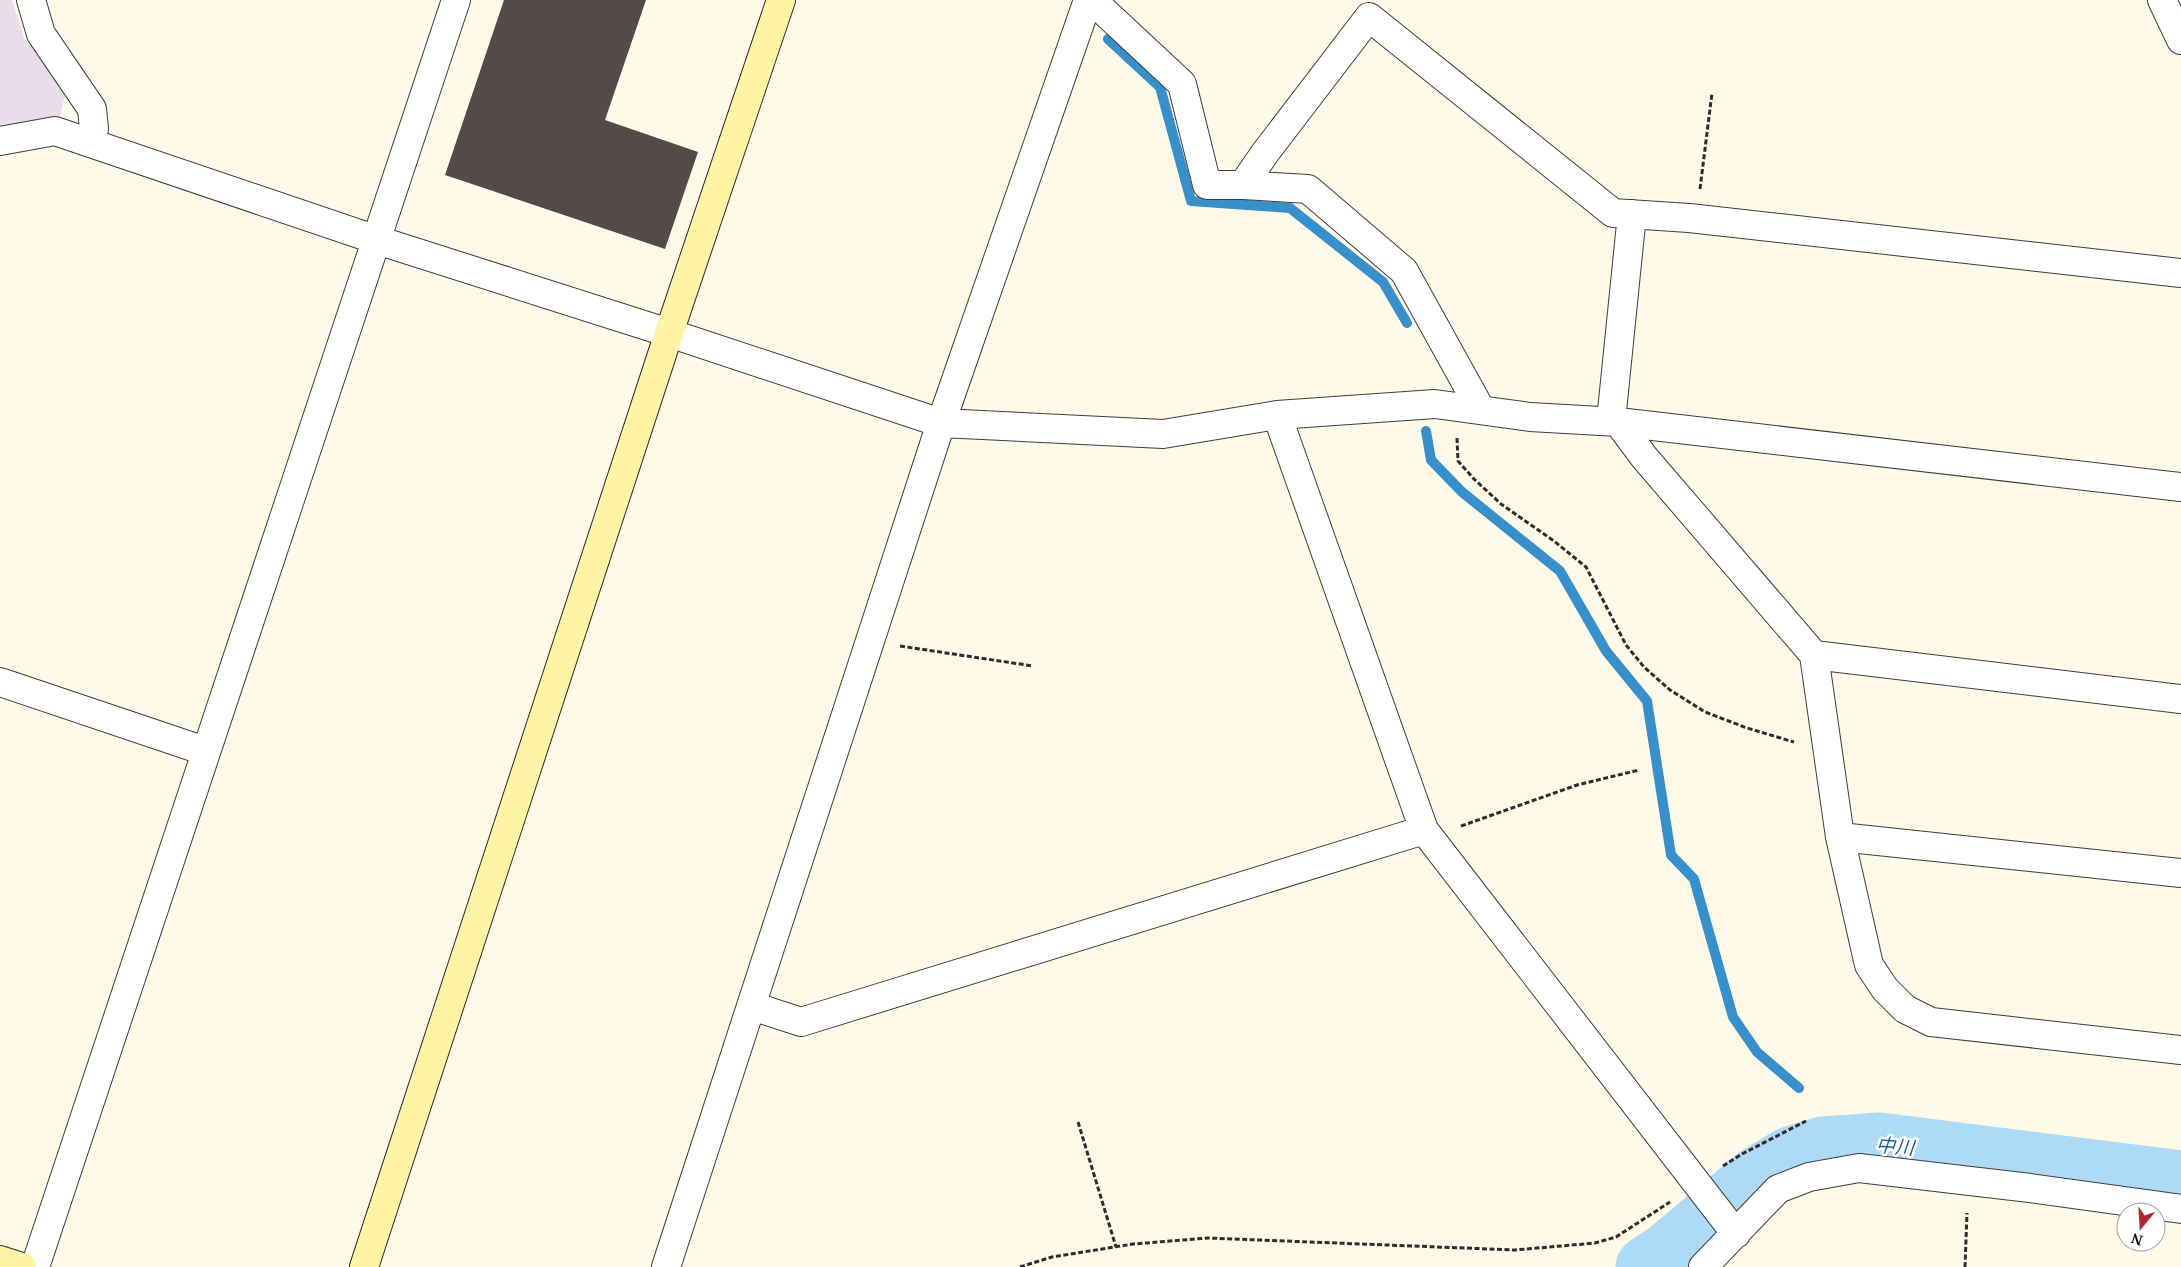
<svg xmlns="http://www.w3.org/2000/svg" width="2181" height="1267" font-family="'Noto Serif','Noto Sans JP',serif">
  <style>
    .industrial { fill: #e8dde9 }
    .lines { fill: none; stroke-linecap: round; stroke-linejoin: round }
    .stream { stroke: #3590cb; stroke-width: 10 }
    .river { stroke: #addaf5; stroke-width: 61 }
    .building { fill: #524b47 }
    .street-casing { stroke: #3d3d3d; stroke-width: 30 }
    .secondary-casing { stroke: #2c2c2c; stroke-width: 30 }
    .path { stroke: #2c2c2c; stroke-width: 3; stroke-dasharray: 5 2.5; stroke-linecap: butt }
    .street { stroke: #fff; stroke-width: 28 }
    .secondary { stroke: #fef4a3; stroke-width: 28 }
    .labels { text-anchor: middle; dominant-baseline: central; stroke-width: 5; stroke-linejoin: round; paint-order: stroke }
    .water-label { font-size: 19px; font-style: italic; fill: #166098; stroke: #fff }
  </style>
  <rect width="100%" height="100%" fill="#fffae7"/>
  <path class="industrial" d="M0,0H12L24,38L66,92L59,119L0,129Z"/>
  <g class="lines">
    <path class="stream" d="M1108,39L1160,87L1191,201L1290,208L1383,282L1407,323
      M1426,431L1431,460L1462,492L1560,571L1606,651L1647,701L1671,855L1694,879L1733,1017L1757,1052L1799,1088"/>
    <path class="river" d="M1646,1267L1667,1253L1757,1177L1790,1157L1823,1147L1880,1143L2181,1181"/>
  </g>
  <path class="building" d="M504,0H646L605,120L698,152L665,249L445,175Z"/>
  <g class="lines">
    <defs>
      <path id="street" d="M31,0L41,34L92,109L94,129L90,142
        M1092,0L1182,84L1207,185H1243
        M2162,0L2181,40
        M0,141L55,131L377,240L669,333L941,423L1163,434L1277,415L1435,404L1530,417L1618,422L2181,487
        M1481,410L1404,271L1308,189L1243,185L1265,153L1369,17L1613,213L1689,218L2181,273
        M1277,415L1424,830L1736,1234
        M1611,421L1632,214
        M1618,422L1644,457L1814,655L1840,837L1869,965L1885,989L1905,1009L1931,1022L2181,1050
        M1814,655L2181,699
        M0,682L205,751
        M1840,837L2181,873
        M752,1006L801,1022L1424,830
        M35,1267L456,0
        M666,1267L941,423L1088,0
        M1703,1267L1778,1189L1809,1177L1859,1168L2030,1188L2181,1209"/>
      <path id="secondary" d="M0,1260L22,1267
        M364,1267L669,333L781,0"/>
    </defs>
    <use href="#street" class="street-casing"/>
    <use href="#secondary" class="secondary-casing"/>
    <path class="path" d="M1700,189L1712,93
      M1457,438L1458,461L1474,479L1501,504L1554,541L1586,567L1626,645L1644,667L1670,690L1705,712L1747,728L1794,742
      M900,646L1033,666
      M1461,826L1577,785L1639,770
      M1078,1122L1116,1247
      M1723,1166L1742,1154L1806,1121
      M1020,1267L1052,1257L1133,1244L1208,1238L1515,1250L1595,1243L1616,1237L1670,1202
      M1965,1267L1967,1213"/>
    <use href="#street" class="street"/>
    <use href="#secondary" class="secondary"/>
  </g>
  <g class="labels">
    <g class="water-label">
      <text transform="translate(1895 1146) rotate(5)">中川</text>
    </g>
  </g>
  <g transform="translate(2141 1227) rotate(198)"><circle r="24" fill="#ffffff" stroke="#9d9d9d"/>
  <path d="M0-4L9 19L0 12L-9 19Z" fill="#b7252c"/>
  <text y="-8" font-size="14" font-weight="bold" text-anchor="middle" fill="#0a0a0a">N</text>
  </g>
</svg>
